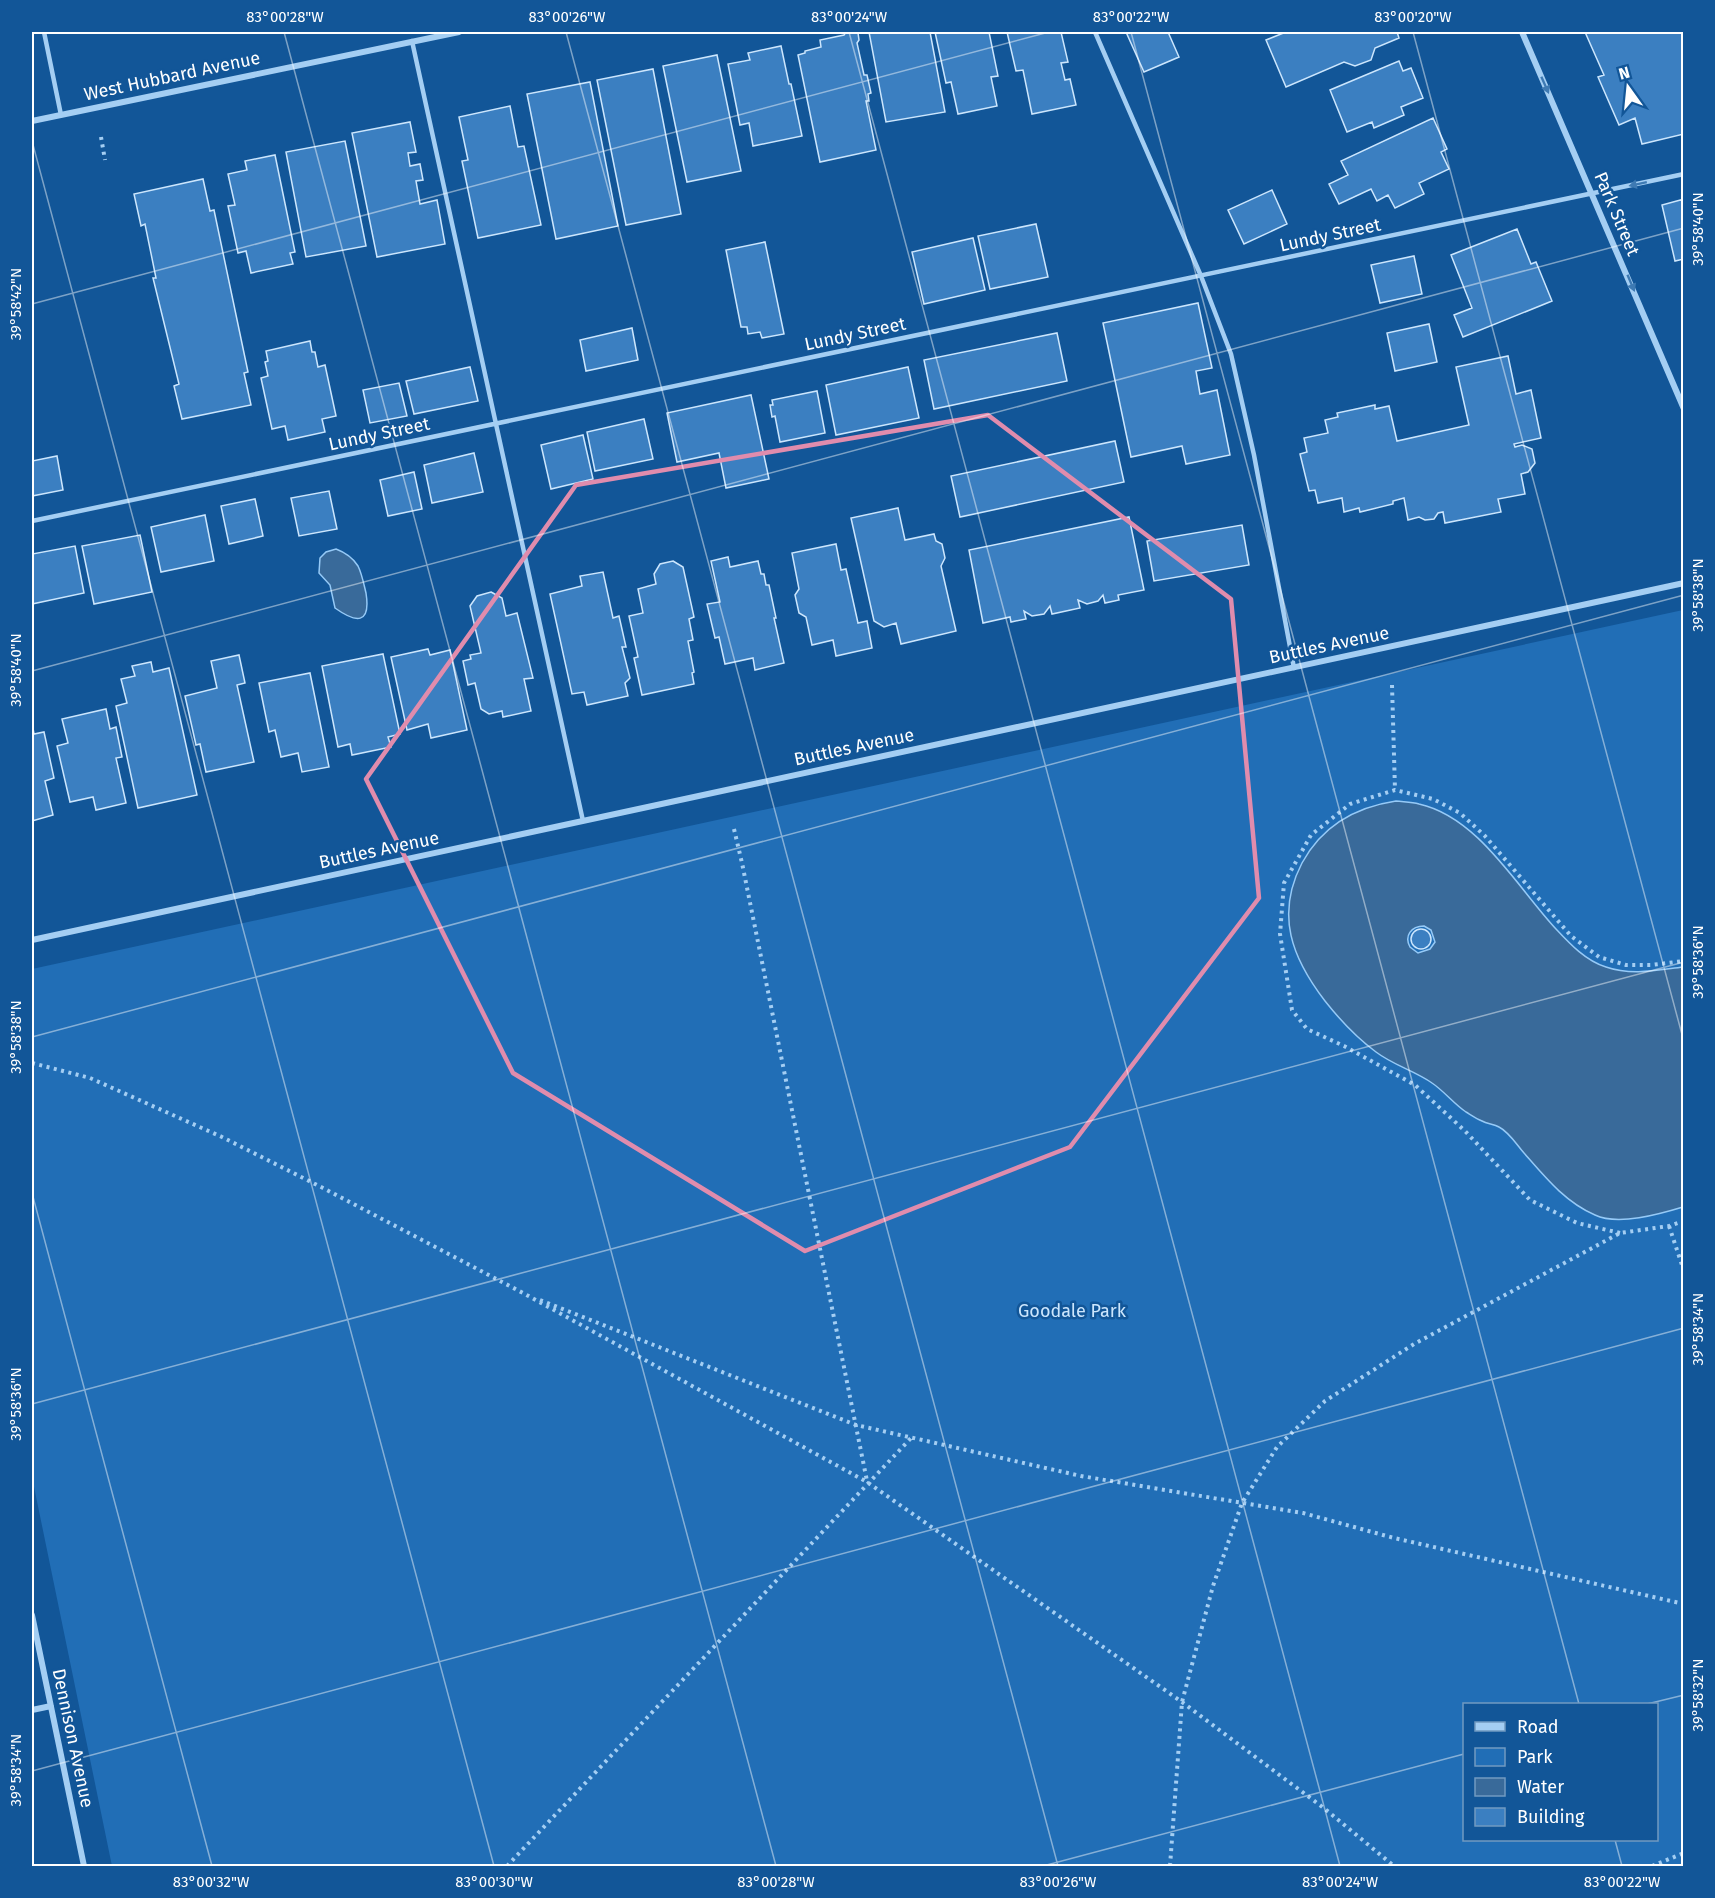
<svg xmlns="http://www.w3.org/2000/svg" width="1715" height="1898" font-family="'Fira Sans',sans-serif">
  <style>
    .green { fill: #216eb6; fill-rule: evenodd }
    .water { fill: #396a9a; stroke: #96caf7; stroke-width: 1.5; fill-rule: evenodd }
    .building { fill: #3b7fc1; stroke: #cce6fd; stroke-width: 1.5 }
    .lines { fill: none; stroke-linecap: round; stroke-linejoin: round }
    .path { stroke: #a4cef3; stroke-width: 4; stroke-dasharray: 3 4.5; stroke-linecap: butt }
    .service { stroke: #a4cef3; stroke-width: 4.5 }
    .minor { stroke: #a4cef3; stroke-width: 6 }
    .oneway { fill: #3e7ab3 }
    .marked { fill: none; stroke: #e08cad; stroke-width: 4.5; stroke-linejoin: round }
    .ticks { fill: none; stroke: #fff; stroke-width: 1.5; stroke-opacity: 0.45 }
    .labels { text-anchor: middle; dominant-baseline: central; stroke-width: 5; stroke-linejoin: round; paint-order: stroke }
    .street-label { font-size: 18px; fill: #fff; stroke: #125698 }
    .park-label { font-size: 18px; fill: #cce6fd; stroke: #125698 }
    .neatline { fill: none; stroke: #fff; stroke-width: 2 }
    .ticks-label { font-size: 15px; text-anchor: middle; fill: #fff }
  </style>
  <rect width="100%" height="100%" fill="#125698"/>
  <path class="green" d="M1683,610V1866H112L32,1477V969ZM1464,1704H1656V1840H1464Z"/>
  <path class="water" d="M336,549C344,552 353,558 358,566C362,574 364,585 366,593C371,625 356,623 335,608L330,585L319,573L320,558L326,552Z
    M1396,801C1404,802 1412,802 1419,804C1478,817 1517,887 1556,929C1570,944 1586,961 1606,967C1632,976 1658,970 1683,967V1207C1660,1214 1618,1226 1595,1215C1565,1202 1545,1177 1524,1153C1517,1145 1509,1132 1499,1127C1494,1124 1487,1124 1482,1121C1477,1119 1471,1115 1466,1112C1454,1104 1444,1091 1432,1083C1415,1071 1393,1065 1376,1052C1357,1038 1340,1020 1325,1001C1292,958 1275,915 1302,863C1322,826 1356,807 1396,801ZM1424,926L1431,930L1435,942L1430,949L1418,953L1410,947C1404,936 1411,926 1424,926Z"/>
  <path class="building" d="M846,32L858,33L859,40L857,43L864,75H867L871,93L868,94L869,101H866L876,150L820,162L798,55L805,53V51L821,47L820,40L844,35Z
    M869,32H930L945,112L886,122Z
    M935,32H989L998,76L991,77L997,106L958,114L951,82L946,83Z
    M1007,32H1061L1068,62L1061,63L1065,80L1070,79L1076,105L1032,114L1023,70L1016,71Z
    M1126,32H1168L1179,57L1144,72Z
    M1286,32H1397L1399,38L1375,48L1371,60L1355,66L1344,62L1286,87L1266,40Z
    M1585,32H1684V134L1642,144L1635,118L1619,125L1598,77L1604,75Z
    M781,46L789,84H791L802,136L753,146L749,123L740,125L728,64L750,60L748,53Z
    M717,55L741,171L687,182L663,66Z
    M1399,61L1403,71L1411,68L1423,98L1401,107L1404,115L1374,128L1372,122L1347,132L1330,90Z
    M653,69L681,214L626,225L597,80Z
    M590,82L618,226L556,239L527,94Z
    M510,106L518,147L524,146L541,225L478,238L462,161L468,160L459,117Z
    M1433,118L1447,149L1441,152L1449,169L1419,183L1424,194L1395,208L1388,195L1377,201L1371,189L1339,204L1329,184L1348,175L1341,161Z
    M410,122L416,152L408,153L410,166L420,164L423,180L416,181L420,204L437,200L445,244L377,257L352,133Z
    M345,141L366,246L306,257L286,152Z
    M275,155L295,252L290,253L293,264L251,273L246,251L238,253L228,206L235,205L228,174L247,170L245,161Z
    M203,179L210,211L214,210L248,372L244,373L251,405L182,419L174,386L179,384L153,278H156L145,224L141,226L134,194Z
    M1272,190L1287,224L1244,244L1228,210Z
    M1684,199V259L1675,261L1662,205Z
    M1036,224L1048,277L990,289L978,236Z
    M1517,229L1531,264L1536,262L1552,301L1463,337L1454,315L1472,308L1451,255Z
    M973,238L985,290L924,304L912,252Z
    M765,242L784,334L762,338L760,332L748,334L747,327H741L726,250Z
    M1414,256L1422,294L1380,303L1371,265Z
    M1198,303L1212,368L1196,371L1200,394L1217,390L1230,455L1186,464L1182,446L1131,457L1103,323Z
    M1429,324L1437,362L1395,371L1387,333Z
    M632,328L638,360L586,371L580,340Z
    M1057,333L1067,381L934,409L924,360Z
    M310,341L312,352H315L318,367L325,365L336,416L322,419L325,432L288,440L285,426L272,429L261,378L268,376L265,362L268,361L266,351Z
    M1508,356L1516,394L1531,390L1541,438L1514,444L1515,447L1522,445L1532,449L1535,463L1528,472L1521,474L1525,494L1498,499L1501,512L1445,523L1443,512L1438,513L1434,519L1425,520L1419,517L1408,520L1404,498L1393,501V504L1360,512L1359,508L1344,512L1342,498L1318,503L1315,490L1309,491L1300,454L1307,452L1304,438L1328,433L1325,420L1338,417L1337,413L1375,405V409L1389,406L1397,441L1469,425L1456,367Z
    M470,367L478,401L414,414L406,381Z
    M908,367L919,418L836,435L826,385Z
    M399,383L407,416L370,423L363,390Z
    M817,391L825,433L780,442L775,416L772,417L770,405H773L772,400Z
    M751,395L769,479L726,488L719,453L677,462L667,413Z
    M644,419L653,459L595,471L587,432Z
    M583,435L593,479L551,489L541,445Z
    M1115,441L1124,482L960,517L951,476Z
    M474,453L483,492L432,503L424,465Z
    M57,456L63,490L32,496V461Z
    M414,472L422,509L388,516L380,480Z
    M329,491L337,529L299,536L291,498Z
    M255,499L263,536L229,544L221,506Z
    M898,508L905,540L934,534L936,541L942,544L945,558L941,566L956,631L901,644L896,623L884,627L874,621L851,518Z
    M205,515L214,561L161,572L151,527Z
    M1129,517L1144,590L1118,595L1119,600L1105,603L1103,595L1098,601L1087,604L1078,600L1080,608L1052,614L1050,606L1044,614L1032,616L1024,611L1026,619L1011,622L1010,617L983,623L969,550Z
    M1242,525L1249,565L1154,581L1147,541Z
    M140,535L152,592L94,604L82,546Z
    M836,544L841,570L846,569L858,623L867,621L872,648L836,656L833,640L812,645L806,617L799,613L795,595L799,589L792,553Z
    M75,546L84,593L32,604V554Z
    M728,557L730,567L758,561L761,574H764L766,585H769L776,618H774L784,663L755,670L753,658L725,664L719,637L715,638L707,604L720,602L711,561Z
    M673,561L683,567L694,617L689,619L693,640L688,641L694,672L692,673L694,684L642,695L634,658L638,657L629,616L643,613L638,589L656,584L654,574L660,564Z
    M603,572L613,618L619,616L626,647H622L630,678L625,683L628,696L587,705L584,692L572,694L550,594L582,586L580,576Z
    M491,592L502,598L506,616L517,613L533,678L524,679L531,711L503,717L502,711L489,714L481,709L475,683L468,685L463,661L471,659L470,655L481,653L470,606L477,596Z
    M428,649L430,655L450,650L467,730L431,738L428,724L407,730L391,657Z
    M383,654L400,734L388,737L391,747L352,755L350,744L338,747L322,666Z
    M239,655L245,683L237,685L254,762L206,772L200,744L196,745L185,696L217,688L211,661Z
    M151,662L153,672L169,668L197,795L138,808L116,706L127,703L121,679L135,676L132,666Z
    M310,673L329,767L302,772L298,753L281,757L275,730L269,732L259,683Z
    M106,709L110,729L116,727L122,757L116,758L126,803L96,810L93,797L70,802L57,746L68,743L62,719Z
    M32,723L34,734L44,732L54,778L45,781L53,815L32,821Z
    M1411 939a10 10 0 1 1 20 0a10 10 0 1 1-20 0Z"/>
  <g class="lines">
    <path class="path" d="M101,137L105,160
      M1392,685L1395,790
      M734,829L742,863L867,1481
      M32,1063L90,1078L222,1137L323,1188L523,1293L867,1482L1182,1702L1325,1809L1394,1866
      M1669,1226L1684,1271
      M1620,1233L1577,1223L1530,1200L1465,1131L1415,1085L1344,1046L1307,1029L1292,1010L1280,934L1284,883L1311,835L1350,804L1395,790L1433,799L1460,813L1485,836L1571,936L1599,957L1626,965H1651L1684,961
      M540,1300L856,1425L1081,1476L1303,1513L1394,1538L1684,1604
      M507,1866L912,1437
      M1170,1866L1182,1702L1213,1586L1242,1503L1277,1447L1325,1401L1414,1344L1620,1233L1669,1226L1684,1221
      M1652,1866L1684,1853"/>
    <path class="service" d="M44,32L61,115
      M1095,32L1201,276L1231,354L1254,455L1294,668
      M412,41L583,821
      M32,521L1684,174"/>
    <path class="minor" d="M1522,32L1684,409
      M32,121L459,32
      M32,940L1684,583
      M32,1615L84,1866
      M32,1710L51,1706"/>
  </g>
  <defs><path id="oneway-solid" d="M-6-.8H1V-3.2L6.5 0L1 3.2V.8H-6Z" transform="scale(1.5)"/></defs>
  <g class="oneway">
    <use href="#oneway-solid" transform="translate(1545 85) rotate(66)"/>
    <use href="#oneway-solid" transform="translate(1638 184) rotate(168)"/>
    <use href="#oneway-solid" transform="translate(1631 283) rotate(67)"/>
  </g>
  <path class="marked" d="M988,415L1231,599L1259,898L1070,1147L805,1251L513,1073L366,779L576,485Z"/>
  <path class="ticks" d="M284,32L776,1866M566,32L1058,1866M849,32L1340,1866M1131,32L1579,1704M1413,32L1684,1042M32,141L494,1866M32,304L1049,32M32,671L1684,228M32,1037L1684,595M32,1193L212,1866M32,1404L1684,962M1647,1704L1684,1695M32,1771L1684,1328M1615,1840L1622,1866M1043,1866L1464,1754"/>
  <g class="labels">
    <g class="street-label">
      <text transform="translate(172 76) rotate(-12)">West Hubbard Avenue</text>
      <text transform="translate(1617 214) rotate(67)">Park Street</text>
      <text transform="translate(1330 235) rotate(-12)">Lundy Street</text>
      <text transform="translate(855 334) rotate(-12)">Lundy Street</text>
      <text transform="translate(379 434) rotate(-12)">Lundy Street</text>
      <text transform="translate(1329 645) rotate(-12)">Buttles Avenue</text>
      <text transform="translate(854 747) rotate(-12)">Buttles Avenue</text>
      <text transform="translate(379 850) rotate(-12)">Buttles Avenue</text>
      <text transform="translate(73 1738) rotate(78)">Dennison Avenue</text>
    </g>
    <g class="park-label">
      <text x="1072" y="1311">Goodale Park</text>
    </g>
  </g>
  <rect width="1715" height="1898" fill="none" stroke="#125698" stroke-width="66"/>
  <rect x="1463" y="1703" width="195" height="138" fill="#125698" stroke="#719ac1" stroke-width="1.5"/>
  <rect x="1475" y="1722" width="30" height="9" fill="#a4cef3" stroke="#719ac1" stroke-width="1.5"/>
  <text x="1517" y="1733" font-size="18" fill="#ffffff">Road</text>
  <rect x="1475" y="1748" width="30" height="18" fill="#216eb6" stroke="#719ac1" stroke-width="1.5"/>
  <text x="1517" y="1763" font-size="18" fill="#ffffff">Park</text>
  <rect x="1475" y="1778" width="30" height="18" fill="#396a9a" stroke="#719ac1" stroke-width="1.5"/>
  <text x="1517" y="1793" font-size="18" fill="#ffffff">Water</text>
  <rect x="1475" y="1808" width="30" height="18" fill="#3b7fc1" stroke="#719ac1" stroke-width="1.5"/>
  <text x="1517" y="1823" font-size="18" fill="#ffffff">Building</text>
  <g transform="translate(1628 87) rotate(345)" stroke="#125698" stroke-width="4.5" paint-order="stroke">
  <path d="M0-4.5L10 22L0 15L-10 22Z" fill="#ffffff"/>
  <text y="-9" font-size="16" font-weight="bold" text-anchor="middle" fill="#ffffff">N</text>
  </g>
  <rect x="33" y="33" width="1649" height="1832" class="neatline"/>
  <g class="ticks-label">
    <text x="285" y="22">83°00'28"W</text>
    <text x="567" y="22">83°00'26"W</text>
    <text x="849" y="22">83°00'24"W</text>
    <text x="1131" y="22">83°00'22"W</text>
    <text x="1413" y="22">83°00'20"W</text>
    <text transform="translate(1698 229) rotate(-90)" y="5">39°58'40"N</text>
    <text transform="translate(16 304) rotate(-90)" y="5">39°58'42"N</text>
    <text transform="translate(1698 595) rotate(-90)" y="5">39°58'38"N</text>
    <text transform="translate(16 670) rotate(-90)" y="5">39°58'40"N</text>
    <text transform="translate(1698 962) rotate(-90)" y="5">39°58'36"N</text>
    <text transform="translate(16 1037) rotate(-90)" y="5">39°58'38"N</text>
    <text transform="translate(1698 1329) rotate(-90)" y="5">39°58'34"N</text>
    <text transform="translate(16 1404) rotate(-90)" y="5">39°58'36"N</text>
    <text transform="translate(1698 1695) rotate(-90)" y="5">39°58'32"N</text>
    <text transform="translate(16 1770) rotate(-90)" y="5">39°58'34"N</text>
    <text x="211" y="1887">83°00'32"W</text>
    <text x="494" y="1887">83°00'30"W</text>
    <text x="776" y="1887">83°00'28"W</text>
    <text x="1058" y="1887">83°00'26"W</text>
    <text x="1340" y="1887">83°00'24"W</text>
    <text x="1622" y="1887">83°00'22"W</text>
  </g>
</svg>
